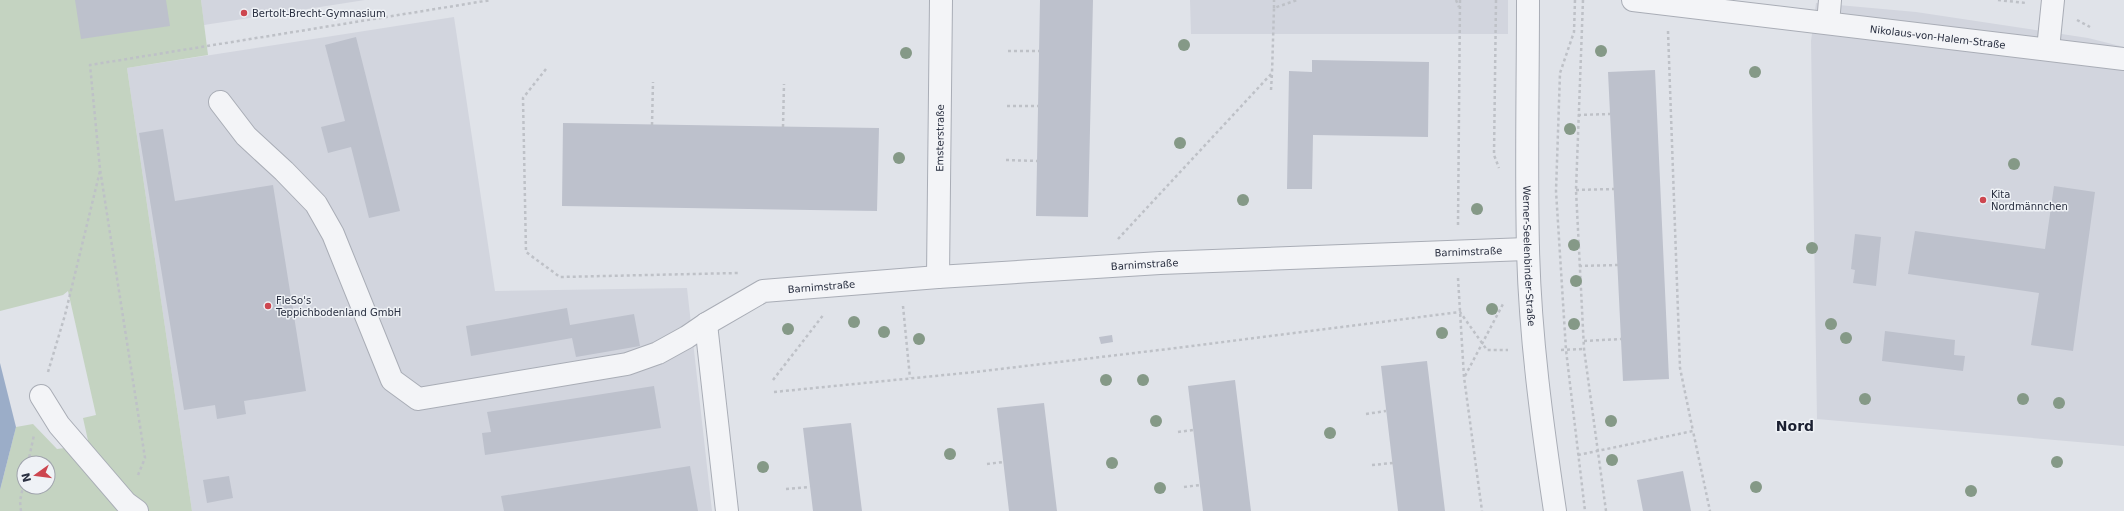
<svg xmlns="http://www.w3.org/2000/svg" width="2124" height="511" font-family="'DejaVu Sans',sans-serif">
  <style>
    .built { fill: #d2d5de }
    .green { fill: #c4d3c1; fill-rule: evenodd }
    .water { fill: #9badc8 }
    .building { fill: #bdc1cc }
    .lines { fill: none; stroke-linecap: round; stroke-linejoin: round }
    .minor-casing { stroke: #a9adb6; stroke-width: 24 }
    .path { stroke: #bec1c7; stroke-width: 2.5; stroke-dasharray: 3 3; stroke-linecap: butt }
    .minor { stroke: #f3f4f7; stroke-width: 22 }
    .tree { fill: #859987 }
    .poi-dot { fill: #cd464f; stroke: #eff2f6; stroke-width: 1.5 }
    .labels { text-anchor: middle; dominant-baseline: central; stroke-width: 3; stroke-linejoin: round; paint-order: stroke }
    .poi-label { font-size: 10px; fill: #292f40; stroke: #eff2f6; text-anchor: start }
    .street-label { font-size: 10px; fill: #292f40; stroke: #eff2f6 }
    .district-label { font-size: 14px; font-weight: bold; fill: #1b2031; stroke: #eff2f6 }
  </style>
  <rect width="100%" height="100%" fill="#e0e3e9"/>
  <path class="built" d="M201,0H365L204,25Z
    M1190,0H1508V34H1191Z
    M1816,3L1916,12L2088,38L2124,47V446L1817,419L1811,41Z
    M454,17L495,291L687,288L712,511H192L127,68Z"/>
  <path class="green" d="M0,0H201L208,55L127,68L192,511H0V490L16,427L33,424L57,449L89,445L83,418L96,415L68,291L63,295L0,311ZM24,463H48V487H24Z"/>
  <path class="water" d="M0,363L16,427L0,490Z"/>
  <path class="building" d="M75,0H166L170,26L81,39Z
    M1040,0H1093L1088,217L1036,216Z
    M356,37L400,211L369,218L351,147L328,153L321,127L345,121L325,45Z
    M1312,60L1429,62L1428,137L1313,135L1312,189H1287L1289,71L1312,72Z
    M1655,70L1669,379L1623,381L1608,72Z
    M563,123L879,128L877,211L562,206Z
    M163,129L175,201L273,185L306,391L244,401L246,414L217,419L215,405L184,410L139,133Z
    M2054,186L2095,192L2073,351L2031,345L2039,293L1908,274L1915,231L2045,249Z
    M1855,234L1881,237L1876,286L1853,283L1855,270L1851,269Z
    M567,308L570,325L634,314L640,346L576,357L572,338L471,356L466,326Z
    M1885,331L1955,340L1954,355L1965,356L1963,371L1882,361Z
    M1112,335L1113,342L1101,344L1099,337Z
    M1427,361L1445,511H1398L1381,366Z
    M1235,380L1251,511H1203L1188,386Z
    M654,386L661,428L485,455L482,433L491,432L487,412Z
    M1044,403L1057,511H1009L997,408Z
    M851,423L862,511H813L803,428Z
    M690,466L698,511H504L501,496Z
    M1683,471L1691,511H1643L1637,480Z
    M229,476L233,498L207,503L203,480Z"/>
  <g class="lines">
    <defs>
      <g id="minor">
        <path id="s1" d="M1528,0C1528,83 1526,166 1528,249C1530,336 1542,424 1555,511"/>
        <path id="s2" d="M1633,0L2124,59"/>
        <path d="M1828,23L1830,0"/>
        <path d="M2048,49L2053,0"/>
        <path id="s3" d="M220,102L246,136L284,171L316,204L333,234L392,380L418,399L627,364L658,353L687,337L706,324L763,291L938,277L1160,263L1528,249"/>
        <path id="s4" d="M938,277L941,0"/>
        <path d="M706,324L727,511"/>
        <path d="M41,396L59,425L126,503L137,511"/>
      </g>
    </defs>
    <use href="#minor" class="minor-casing"/>
    <path class="path" d="M1456,0L1459,7
      M1496,0L1494,155L1499,168
      M1575,0L1574,32L1560,73L1556,191L1566,350L1585,511
      M1583,0L1576,190L1584,349L1606,511
      M1998,0L2026,3
      M1274,8V0
      M2077,20L2090,27
      M1668,31L1680,368L1693,431
      M1008,51H1039
      M546,69L523,98L526,252L560,277L738,273
      M1271,90L1272,73
      M1007,106H1038
      M1578,115L1610,114
      M652,125L653,82
      M783,127L784,84
      M1006,160L1037,161
      M1576,190L1614,189
      M1458,225L1460,0
      M1118,239L1272,73L1274,8L1297,0
      M1579,266L1618,265
      M1458,278L1464,377L1482,511
      M903,306L910,378
      M1584,341L1621,339
      M1561,350L1584,349
      M48,372L65,315L100,171
      M1465,376L1503,304
      M773,380L824,314
      M774,392L975,372L1168,349L1460,312L1487,350H1508
      M1366,414L1386,411
      M1178,432L1193,430
      M1578,455L1693,431L1710,511
      M28,463L34,435
      M987,464L1003,462
      M1372,465L1393,463
      M138,475L145,458L100,169L90,65L491,0
      M1184,487L1200,485
      M786,489L810,487
      M21,511L20,501L24,482"/>
    <use href="#minor" class="minor"/>
  </g>
  <g class="tree">
    <circle cx="1184" cy="45" r="6"/>
    <circle cx="1601" cy="51" r="6"/>
    <circle cx="906" cy="53" r="6"/>
    <circle cx="1755" cy="72" r="6"/>
    <circle cx="1570" cy="129" r="6"/>
    <circle cx="1180" cy="143" r="6"/>
    <circle cx="899" cy="158" r="6"/>
    <circle cx="2014" cy="164" r="6"/>
    <circle cx="1243" cy="200" r="6"/>
    <circle cx="1477" cy="209" r="6"/>
    <circle cx="1574" cy="245" r="6"/>
    <circle cx="1812" cy="248" r="6"/>
    <circle cx="1576" cy="281" r="6"/>
    <circle cx="1492" cy="309" r="6"/>
    <circle cx="854" cy="322" r="6"/>
    <circle cx="1574" cy="324" r="6"/>
    <circle cx="1831" cy="324" r="6"/>
    <circle cx="788" cy="329" r="6"/>
    <circle cx="884" cy="332" r="6"/>
    <circle cx="1442" cy="333" r="6"/>
    <circle cx="1846" cy="338" r="6"/>
    <circle cx="919" cy="339" r="6"/>
    <circle cx="1106" cy="380" r="6"/>
    <circle cx="1143" cy="380" r="6"/>
    <circle cx="1865" cy="399" r="6"/>
    <circle cx="2023" cy="399" r="6"/>
    <circle cx="2059" cy="403" r="6"/>
    <circle cx="1156" cy="421" r="6"/>
    <circle cx="1611" cy="421" r="6"/>
    <circle cx="1330" cy="433" r="6"/>
    <circle cx="950" cy="454" r="6"/>
    <circle cx="1612" cy="460" r="6"/>
    <circle cx="2057" cy="462" r="6"/>
    <circle cx="1112" cy="463" r="6"/>
    <circle cx="763" cy="467" r="6"/>
    <circle cx="1756" cy="487" r="6"/>
    <circle cx="1160" cy="488" r="6"/>
    <circle cx="1971" cy="491" r="6"/>
  </g>
  <g class="poi-dot">
    <circle cx="244" cy="13" r="4"/>
    <circle cx="1983" cy="200" r="4"/>
    <circle cx="268" cy="306" r="4"/>
  </g>
  <g class="labels">
    <g class="poi-label">
      <text x="252" y="13">Bertolt-Brecht-Gymnasium</text>
      <text x="1991" y="194">Kita<tspan x="1991" dy="12">Nordmännchen</tspan></text>
      <text x="276" y="300">FleSo's<tspan x="276" dy="12">Teppichbodenland GmbH</tspan></text>
    </g>
    <g class="street-label">
      <text stroke="none"><textPath href="#s2" startOffset="307">Nikolaus-von-Halem-Straße</textPath></text>
      <text stroke="none"><textPath href="#s4" startOffset="139">Emsterstraße</textPath></text>
      <text stroke="none"><textPath href="#s3" startOffset="1438">Barnimstraße</textPath></text>
      <text stroke="none"><textPath href="#s1" startOffset="256">Werner-Seelenbinder-Straße</textPath></text>
      <text stroke="none"><textPath href="#s3" startOffset="1114">Barnimstraße</textPath></text>
      <text stroke="none"><textPath href="#s3" startOffset="790">Barnimstraße</textPath></text>
    </g>
    <g class="district-label">
      <text x="1795" y="426">Nord</text>
    </g>
  </g>
  <g transform="translate(36 475) rotate(256)"><circle r="19" fill="#eff2f6" stroke="#a0a4ad"/>
  <path d="M0-3L7 15L0 10L-7 15Z" fill="#cd464f"/>
  <text y="-6" font-size="11" font-weight="bold" text-anchor="middle" fill="#292f40">N</text>
  </g>
</svg>
